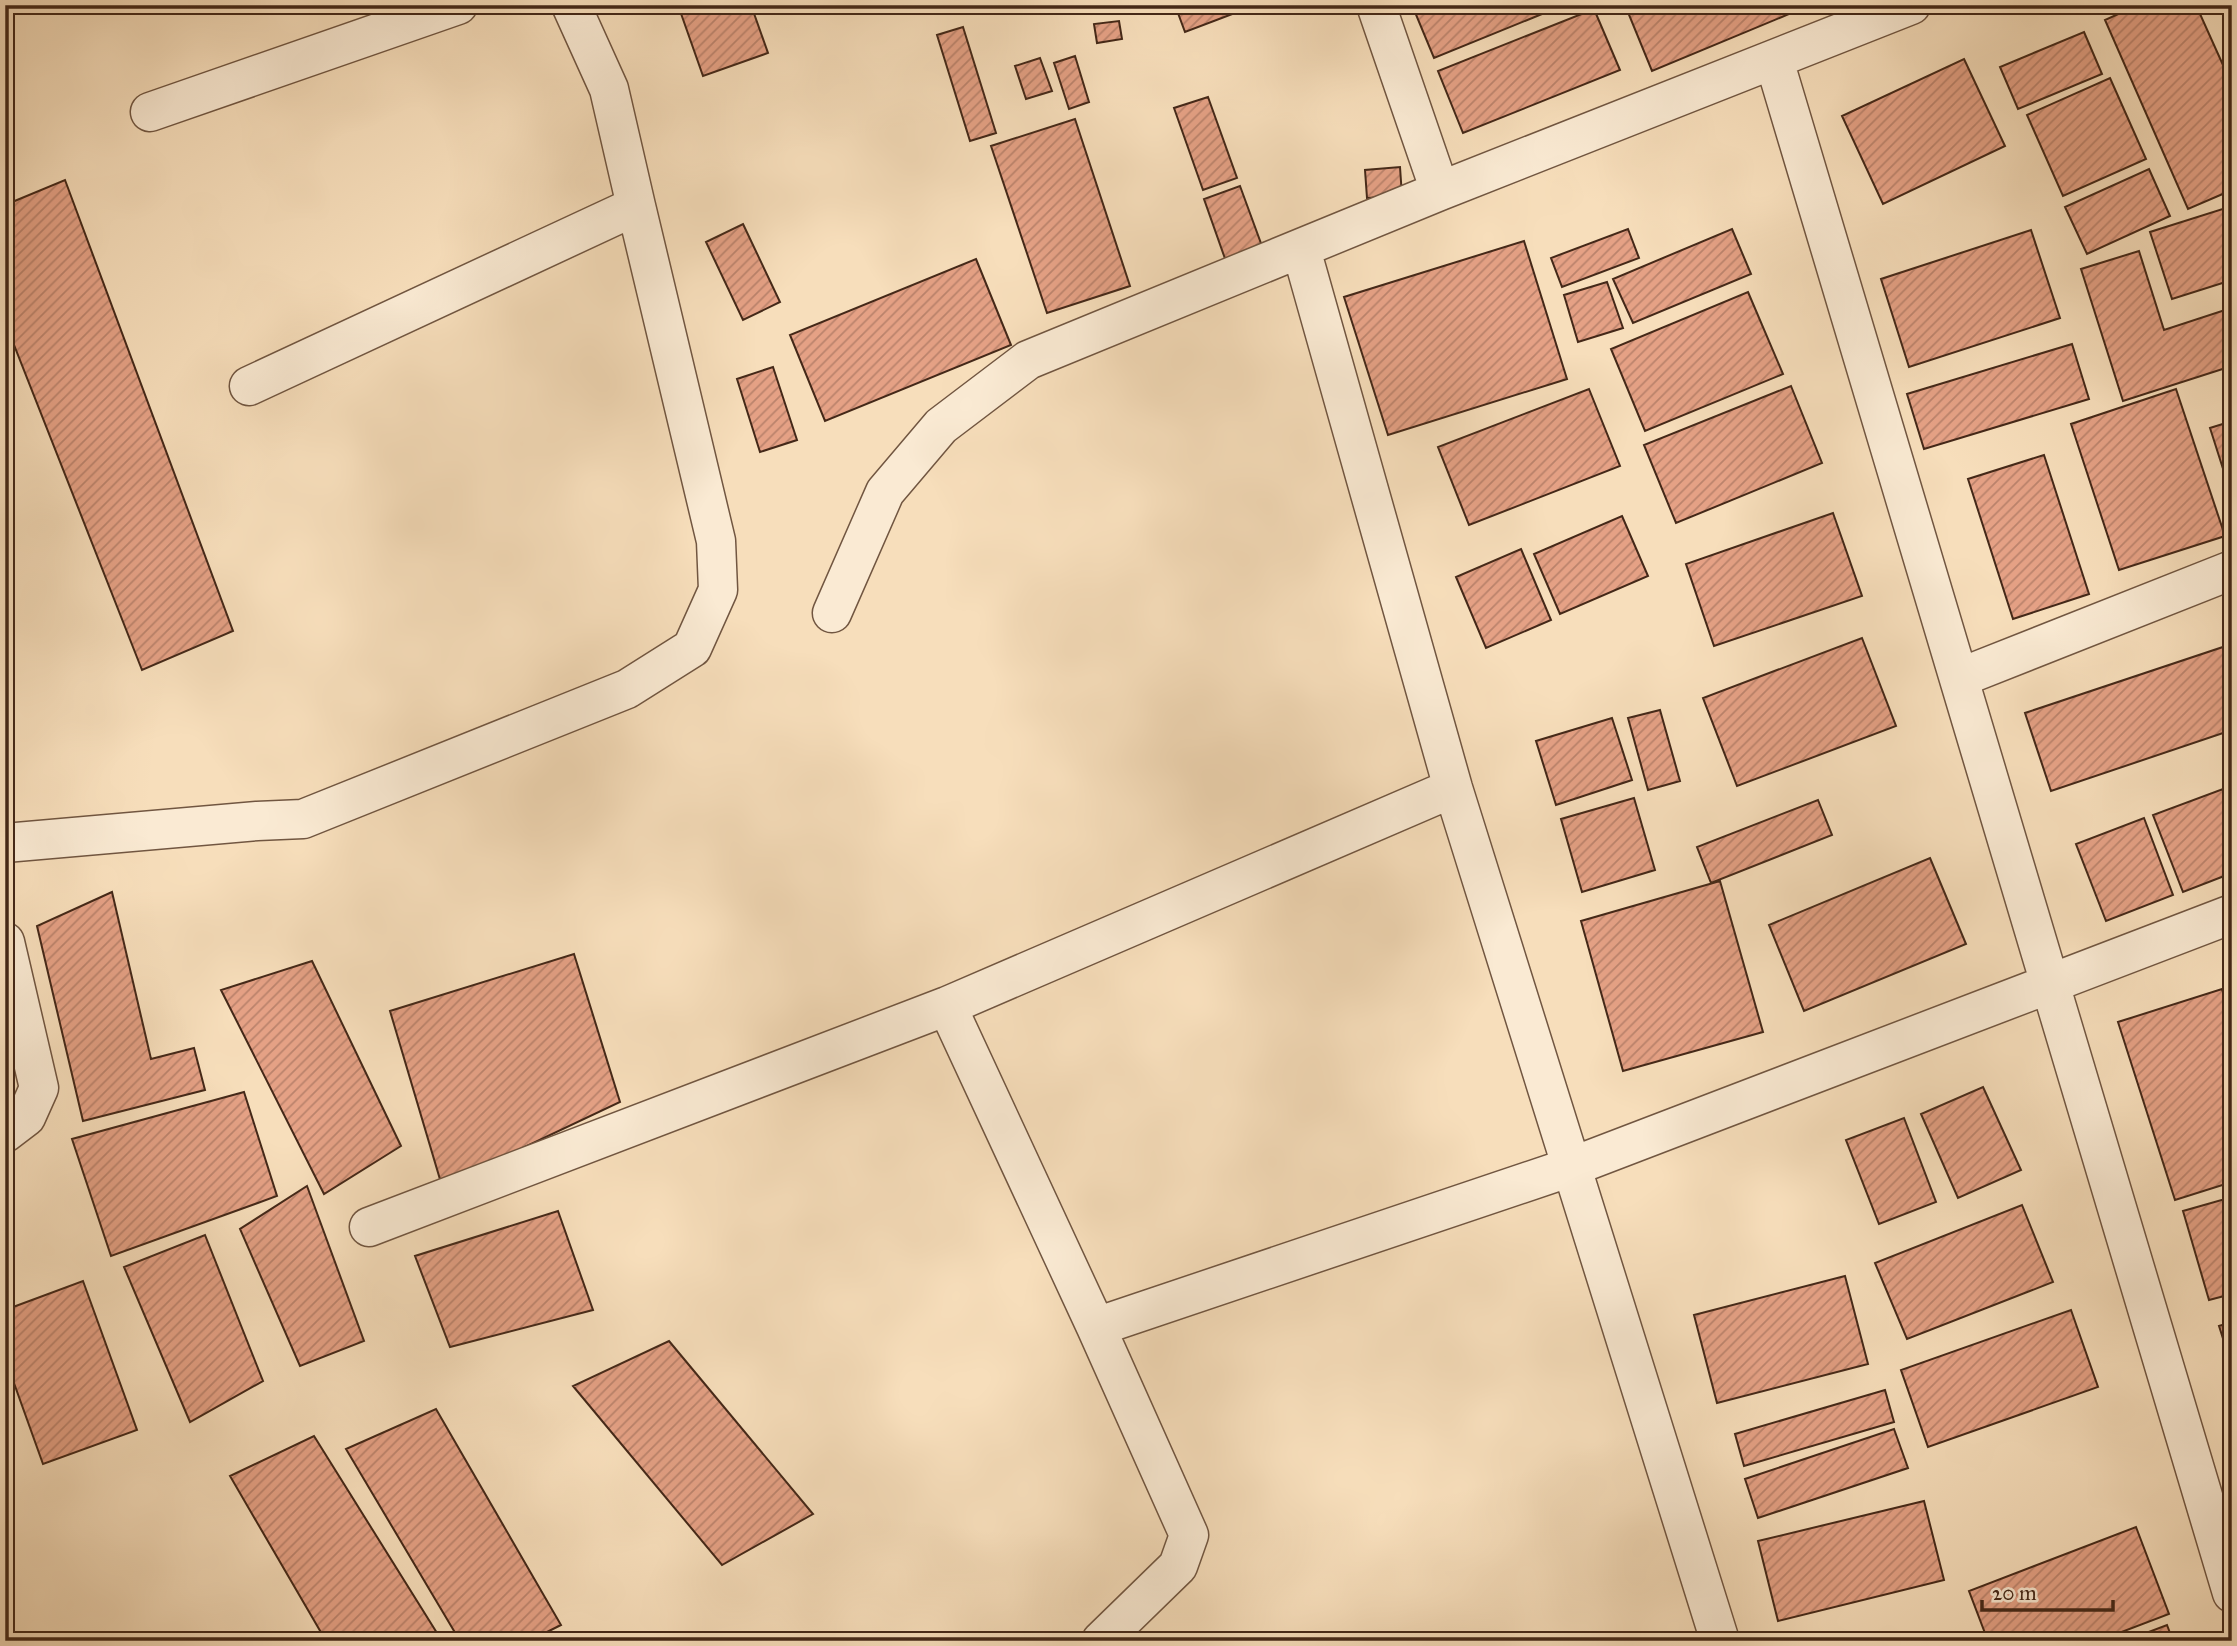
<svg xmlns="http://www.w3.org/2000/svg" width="2237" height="1646" font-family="'IM FELL Great Primer',serif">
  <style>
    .building { fill: url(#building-hatch); stroke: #442818; stroke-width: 2 }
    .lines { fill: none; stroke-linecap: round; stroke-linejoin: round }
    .street-casing { stroke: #715641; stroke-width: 41 }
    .street { stroke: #faead3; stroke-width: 38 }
  </style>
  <defs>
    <pattern id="building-hatch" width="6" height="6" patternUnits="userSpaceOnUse" patternTransform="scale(1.75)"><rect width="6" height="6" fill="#e5a185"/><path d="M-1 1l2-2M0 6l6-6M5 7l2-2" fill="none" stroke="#bb836c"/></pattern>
  </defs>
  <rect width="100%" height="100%" fill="#f7debb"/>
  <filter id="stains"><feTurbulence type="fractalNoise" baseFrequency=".00286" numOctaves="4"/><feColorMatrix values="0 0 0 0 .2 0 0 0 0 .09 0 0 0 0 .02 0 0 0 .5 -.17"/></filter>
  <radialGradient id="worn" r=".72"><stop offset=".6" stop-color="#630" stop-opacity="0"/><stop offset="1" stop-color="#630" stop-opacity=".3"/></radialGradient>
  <path class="building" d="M678,5H751L768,53L703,76Z
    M1175,5H1256L1185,32Z
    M1412,5H1564L1434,58Z
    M1625,5H1785L1789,14L1652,71Z
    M2138,5H2196L2232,85V190L2188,209L2105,20Z
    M1594,9L1620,70L1463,133L1438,71Z
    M1119,21L1122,39L1097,43L1094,24Z
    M963,27L996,133L970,141L937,35Z
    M2084,32L2102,74L2018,109L2000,67Z
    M1075,56L1089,102L1069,109L1054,63Z
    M1040,58L1052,91L1026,99L1015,66Z
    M1964,59L2005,146L1883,204L1842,116Z
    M2110,78L2146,159L2063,196L2027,115Z
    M1208,97L1237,178L1203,190L1174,108Z
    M1075,119L1130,286L1047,313L991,146Z
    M1400,167L1402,196L1367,198L1365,170Z
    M2149,169L2170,216L2087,254L2065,207Z
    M65,180L233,631L142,670L5,322V205Z
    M1240,186L1266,257L1229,270L1204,199Z
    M2232,206V280L2172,299L2150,232Z
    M743,224L780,302L743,320L706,242Z
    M1628,229L1639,258L1562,287L1551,258Z
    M1732,229L1751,274L1633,323L1613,279Z
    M2031,230L2060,318L1909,367L1881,279Z
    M1524,241L1567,379L1388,435L1344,297Z
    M2139,251L2164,330L2225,310L2232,331V366L2123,401L2081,269Z
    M976,259L1011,345L825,421L790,335Z
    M1607,282L1623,328L1578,342L1564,295Z
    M1748,292L1783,374L1645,431L1611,349Z
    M2072,344L2089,399L1924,449L1907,394Z
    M773,367L797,440L760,452L737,379Z
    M1791,386L1822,463L1676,523L1644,445Z
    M1589,389L1620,466L1469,525L1438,447Z
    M2176,389L2225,536L2119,570L2071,424Z
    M2232,421V497L2210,428Z
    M2044,455L2089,594L2013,619L1968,479Z
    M1833,513L1862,596L1714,646L1686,564Z
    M1622,516L1648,576L1560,614L1534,554Z
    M1521,549L1551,620L1486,648L1456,577Z
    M1862,638L1896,726L1737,786L1703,698Z
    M2232,644V730L2051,791L2025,713Z
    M1660,710L1680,781L1648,790L1628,718Z
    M1612,718L1632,780L1556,805L1536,741Z
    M2223,789L2232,812V873L2183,892L2153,815Z
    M1634,798L1655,870L1582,892L1561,819Z
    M1818,800L1832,835L1711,883L1697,847Z
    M2144,818L2173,895L2106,921L2076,844Z
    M1930,858L1966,944L1804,1011L1769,925Z
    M1720,881L1763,1032L1623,1071L1581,921Z
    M112,892L151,1059L194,1048L205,1090L83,1121L37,926Z
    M574,954L620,1102L442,1186L390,1011Z
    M312,961L401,1146L324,1194L221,990Z
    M2222,989L2232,1021V1182L2175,1200L2118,1022Z
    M1983,1087L2021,1170L1958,1198L1921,1114Z
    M244,1092L277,1196L111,1256L72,1139Z
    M1904,1118L1936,1202L1879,1224L1846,1140Z
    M307,1186L364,1341L300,1366L240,1229Z
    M2232,1197V1294L2209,1300L2183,1211Z
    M2022,1205L2053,1282L1907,1339L1875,1263Z
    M558,1211L593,1310L450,1347L415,1256Z
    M205,1235L263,1381L190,1422L124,1267Z
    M1845,1276L1868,1364L1717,1403L1694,1315Z
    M83,1281L137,1430L43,1464L5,1358V1310Z
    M2071,1310L2098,1387L1928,1447L1901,1370Z
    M2232,1322V1367L2219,1326Z
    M669,1341L813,1514L722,1565L573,1386Z
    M1885,1390L1894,1422L1744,1466L1735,1434Z
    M436,1409L561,1625L529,1641H460L346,1449Z
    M1894,1429L1908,1468L1758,1518L1745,1479Z
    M314,1436L442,1641H326L230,1476Z
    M1924,1501L1944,1580L1778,1621L1758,1541Z
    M2136,1527L2169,1614L2098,1641H1988L1969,1591Z
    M2167,1625L2173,1641H2125Z"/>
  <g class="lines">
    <defs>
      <path id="street" d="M1376,5L1440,191
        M1774,60L2232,1593
        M150,112L458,5
        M1301,249L1453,788L1720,1641
        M249,386L636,206L609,89L571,5
        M832,613L885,492L941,426L1028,360L1440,191L1911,5
        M1959,678L2232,570
        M5,843L257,821L303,819L627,689L692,648L718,590L716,541L636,206
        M5,942L39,1088L26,1117L5,1133
        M947,1006L1096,1327L1189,1535L1178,1566L1101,1641
        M369,1227L947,1006L1453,788
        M1096,1327L1571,1167L2232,914"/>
    </defs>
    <use href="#street" class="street-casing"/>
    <use href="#street" class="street"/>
  </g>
  <rect width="2237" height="1646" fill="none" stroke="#f7debb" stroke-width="28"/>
  <rect x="7" y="7" width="2223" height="1632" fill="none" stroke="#442818" stroke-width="3.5"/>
  <rect x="14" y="14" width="2209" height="1618" fill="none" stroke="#442818" stroke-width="2"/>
  <path d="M1982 1600v10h131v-10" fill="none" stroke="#442818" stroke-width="3.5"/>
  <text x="1992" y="1600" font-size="21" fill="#442818" stroke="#faead3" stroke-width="5" paint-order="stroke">20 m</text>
  <rect width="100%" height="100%" filter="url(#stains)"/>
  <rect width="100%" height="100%" fill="url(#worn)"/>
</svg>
